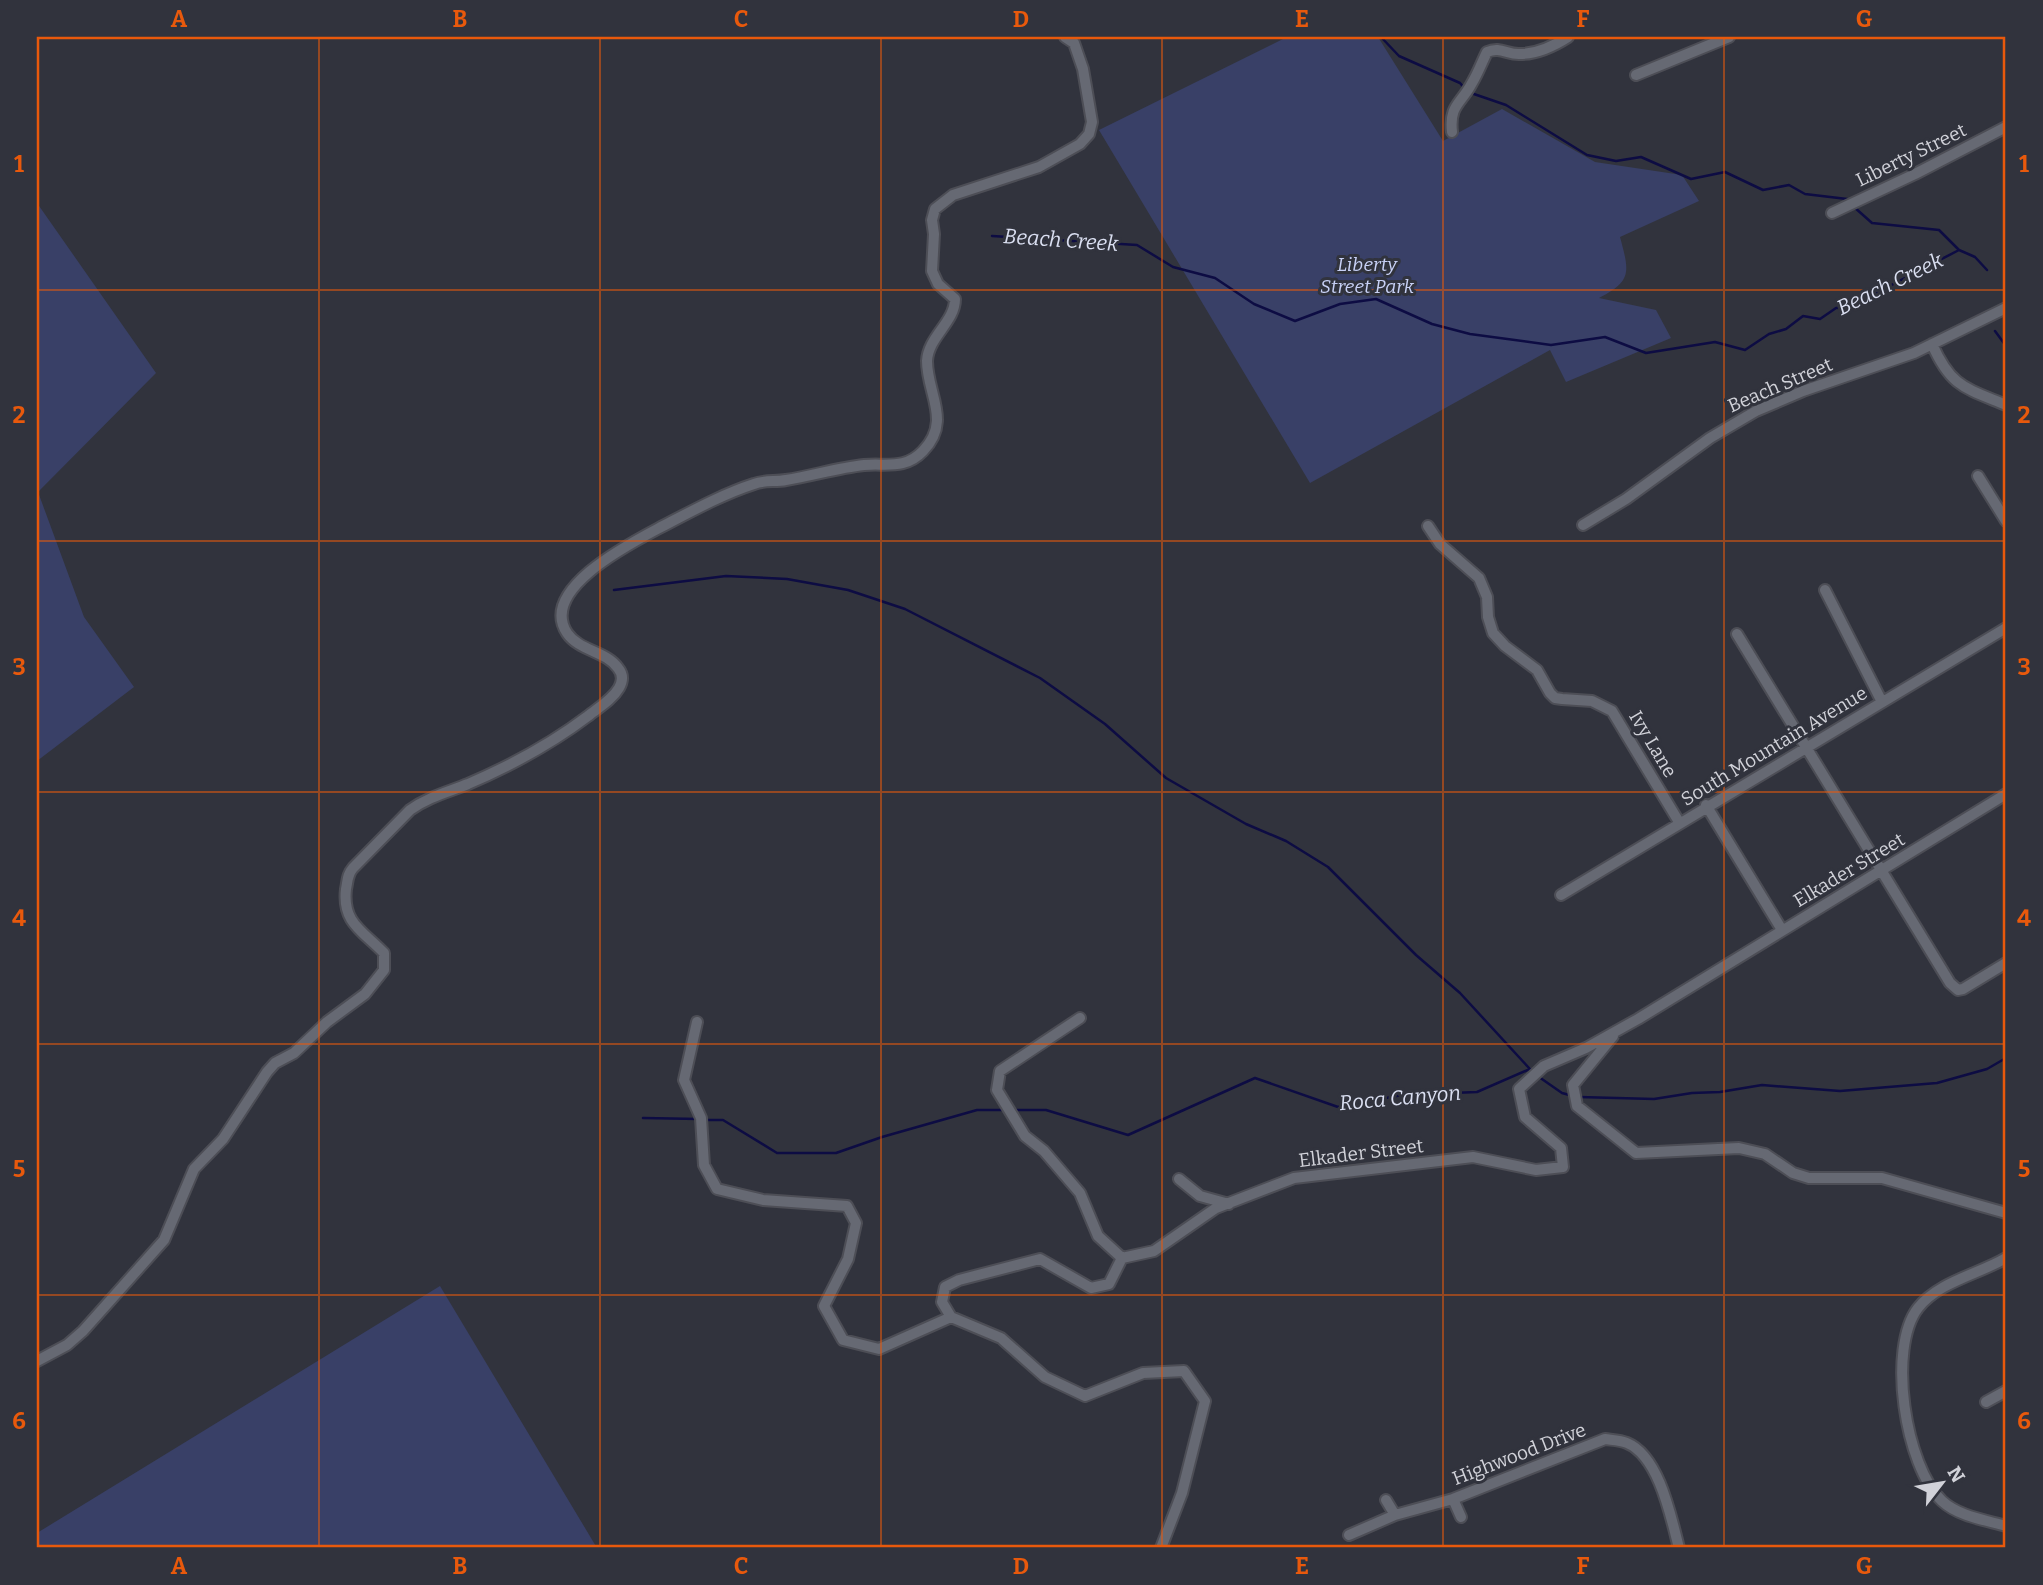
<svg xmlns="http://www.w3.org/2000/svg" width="2043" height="1585" font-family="Bitter,serif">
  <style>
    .green { fill: #394067 }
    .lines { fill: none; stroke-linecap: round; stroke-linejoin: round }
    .stream { stroke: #0d0c43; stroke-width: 2.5 }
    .minor-casing { stroke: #4d4e56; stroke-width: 14 }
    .minor { stroke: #666973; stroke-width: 10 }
    .grid { fill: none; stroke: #e8590c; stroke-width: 2; stroke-opacity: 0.55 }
    .labels { text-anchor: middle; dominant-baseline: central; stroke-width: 6; stroke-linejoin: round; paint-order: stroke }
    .street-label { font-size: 19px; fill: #d1d2d9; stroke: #31333d }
    .park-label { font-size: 19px; font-style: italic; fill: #c8d1f6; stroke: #31333d }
    .water-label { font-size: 21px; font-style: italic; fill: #dadff1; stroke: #31333d }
    .neatline { fill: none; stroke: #e8590c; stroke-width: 2.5 }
    .grid-label { font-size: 23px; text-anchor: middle; font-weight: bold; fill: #e8590c }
  </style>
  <rect width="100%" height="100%" fill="#31333d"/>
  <path class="green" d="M1287,37H1378L1443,141L1502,109L1595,162L1682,175L1699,201L1620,237C1629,271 1633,281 1599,298L1656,310L1671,338L1566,382L1550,350L1310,483L1099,130Z
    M37,203L156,373L38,492L84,617L134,687L37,761Z
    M440,1286L597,1548H37V1533Z"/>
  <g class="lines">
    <path class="stream" d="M1381,37L1399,56L1460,83L1466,90
      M1471,93L1506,105L1587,155L1616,161L1641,157L1691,179L1725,172L1763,190L1789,185L1805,194L1847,199L1850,202
      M1854,207L1872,223L1939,230L1959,250
      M992,236L1137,245L1173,267L1215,278L1254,304L1295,321L1340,304L1376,299L1432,324L1470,334L1551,345L1605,337L1646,353L1715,342L1745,350L1769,334L1786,329L1803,316L1820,319L1836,308L1849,307L1959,250L1975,257L1987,270
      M1995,331L2006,346
      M614,590L726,576L787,579L848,590L905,609L1040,678L1105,724L1166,778L1246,824L1286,841L1328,867L1416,955L1460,993L1529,1068
      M1539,1077L1562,1093L1573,1096
      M1579,1097L1654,1099L1692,1093L1720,1092L1762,1085L1840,1091L1937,1083L1987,1069L2006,1058
      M1012,1110H1046L1128,1135L1255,1078L1338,1107L1402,1095L1477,1092L1530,1069L1534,1073
      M643,1118L699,1119
      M706,1120H723L777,1153H836L882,1137L977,1110H1006"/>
    <defs>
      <path id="minor" d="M1636,75L1729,37
        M1452,132C1449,105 1461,104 1472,83C1478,73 1482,62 1487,52C1500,46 1508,55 1520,54C1537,54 1554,46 1568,37
        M1832,213L1915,174L2006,127
        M1932,344C1951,387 1965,388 2006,405
        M1978,476L2006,521
        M1583,525L1626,499L1710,438L1756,411L1803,391L1914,353L2006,308
        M1428,526L1440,544L1479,578L1487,597L1488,617L1493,633L1505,646L1537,670L1550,693L1555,698L1562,699L1592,701L1612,711L1679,822
        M1825,590L1882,702
        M1737,634L1950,983L1958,990L1963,989L2006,963
        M1706,805L1782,930
        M1561,895L2006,628
        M1080,1018L1000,1071L997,1090L1025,1136L1044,1151L1080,1193L1098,1236L1122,1258
        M697,1022L684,1080L701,1118L704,1165L717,1189L763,1200L847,1206L856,1223L848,1259L824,1306L843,1340L879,1349L951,1317
        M1613,1036L1573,1085L1577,1106L1636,1153L1739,1148L1765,1154L1793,1173L1809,1178H1882L2006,1213
        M1179,1179L1200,1196L1229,1204
        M1122,1258L1154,1251L1216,1208L1294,1178L1473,1157L1536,1170L1563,1167L1561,1148L1525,1117L1519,1089L1544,1066L1586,1048L1638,1019L2006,794
        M1122,1258L1109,1284L1091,1288L1040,1259L959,1280L945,1287L942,1302L951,1317L1001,1338L1045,1377L1085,1396L1143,1373L1184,1371L1205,1401L1182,1493L1161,1548
        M2006,1258C1979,1274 1938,1282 1918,1308C1887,1348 1905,1466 1942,1501C1958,1516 1985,1520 2006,1526
        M37,1361L67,1345L83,1331L164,1240L194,1169L223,1139L267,1072L275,1063L294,1053L327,1022L365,994L384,970V953C363,931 342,923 346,889C348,880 347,875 353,868L410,810C428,797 448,792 468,784C510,766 551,744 588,716C598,708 612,700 619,688C623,681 623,674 618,668C606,651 579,651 567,633C538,589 633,542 663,526C692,511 723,494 754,484C764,480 775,482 786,480C812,476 837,468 864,465C886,463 905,470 923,451C952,421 927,394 927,361C928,337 955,322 955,299L938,284L932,271L934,234L932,220L935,209L953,195L1039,167L1080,144L1089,134L1092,122L1083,69L1074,43L1065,37
        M1986,1402L2006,1391
        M1453,1499L1461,1517
        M1386,1500L1395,1515
        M1349,1535L1395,1515L1453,1499L1605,1439C1612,1440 1620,1440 1627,1443C1659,1456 1671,1517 1679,1548"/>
    </defs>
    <use href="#minor" class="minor-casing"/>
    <use href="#minor" class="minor"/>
  </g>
  <path class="grid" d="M319,37V1548M600,37V1548M881,37V1548M1162,37V1548M1443,37V1548M1724,37V1548M37,290H2006M37,541H2006M37,792H2006M37,1044H2006M37,1295H2006"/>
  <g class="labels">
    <g class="street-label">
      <text transform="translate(1911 155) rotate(-26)">Liberty Street</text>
      <text transform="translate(1780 385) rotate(-23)">Beach Street</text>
      <text transform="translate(1653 744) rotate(59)">Ivy Lane</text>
      <text transform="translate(1774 746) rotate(-31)">South Mountain Avenue</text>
      <text transform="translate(1849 870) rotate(-31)">Elkader Street</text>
      <text transform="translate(1361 1153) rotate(-7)">Elkader Street</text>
      <text transform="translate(1519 1454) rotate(-21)">Highwood Drive</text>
    </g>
    <g class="park-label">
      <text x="1367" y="264">Liberty<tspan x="1367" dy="22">Street Park</tspan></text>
    </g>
    <g class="water-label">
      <text transform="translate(1061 240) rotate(4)">Beach Creek</text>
      <text transform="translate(1890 284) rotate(-26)">Beach Creek</text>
      <text transform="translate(1400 1098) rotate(-5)">Roca Canyon</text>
    </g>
  </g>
  <rect width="2043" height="1585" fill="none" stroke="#31333d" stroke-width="77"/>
  <g transform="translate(1942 1483) rotate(59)" stroke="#31333d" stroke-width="5" paint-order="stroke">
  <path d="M0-5L12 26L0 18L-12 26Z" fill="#d1d2d9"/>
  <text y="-10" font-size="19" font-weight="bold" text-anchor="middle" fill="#d1d2d9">N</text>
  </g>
  <rect x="38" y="38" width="1966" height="1508" class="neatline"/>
  <g class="grid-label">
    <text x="179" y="27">A</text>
    <text x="460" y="27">B</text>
    <text x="741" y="27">C</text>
    <text x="1021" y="27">D</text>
    <text x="1302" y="27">E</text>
    <text x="1583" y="27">F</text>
    <text x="1864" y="27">G</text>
    <text x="19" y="172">1</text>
    <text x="2024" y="172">1</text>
    <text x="19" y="423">2</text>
    <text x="2024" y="423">2</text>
    <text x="19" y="675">3</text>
    <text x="2024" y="675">3</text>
    <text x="19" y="926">4</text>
    <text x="2024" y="926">4</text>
    <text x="19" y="1177">5</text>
    <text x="2024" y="1177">5</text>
    <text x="19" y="1429">6</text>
    <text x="2024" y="1429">6</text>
    <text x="179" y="1574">A</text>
    <text x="460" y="1574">B</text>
    <text x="741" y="1574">C</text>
    <text x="1021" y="1574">D</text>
    <text x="1302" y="1574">E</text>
    <text x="1583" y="1574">F</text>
    <text x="1864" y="1574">G</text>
  </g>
</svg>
